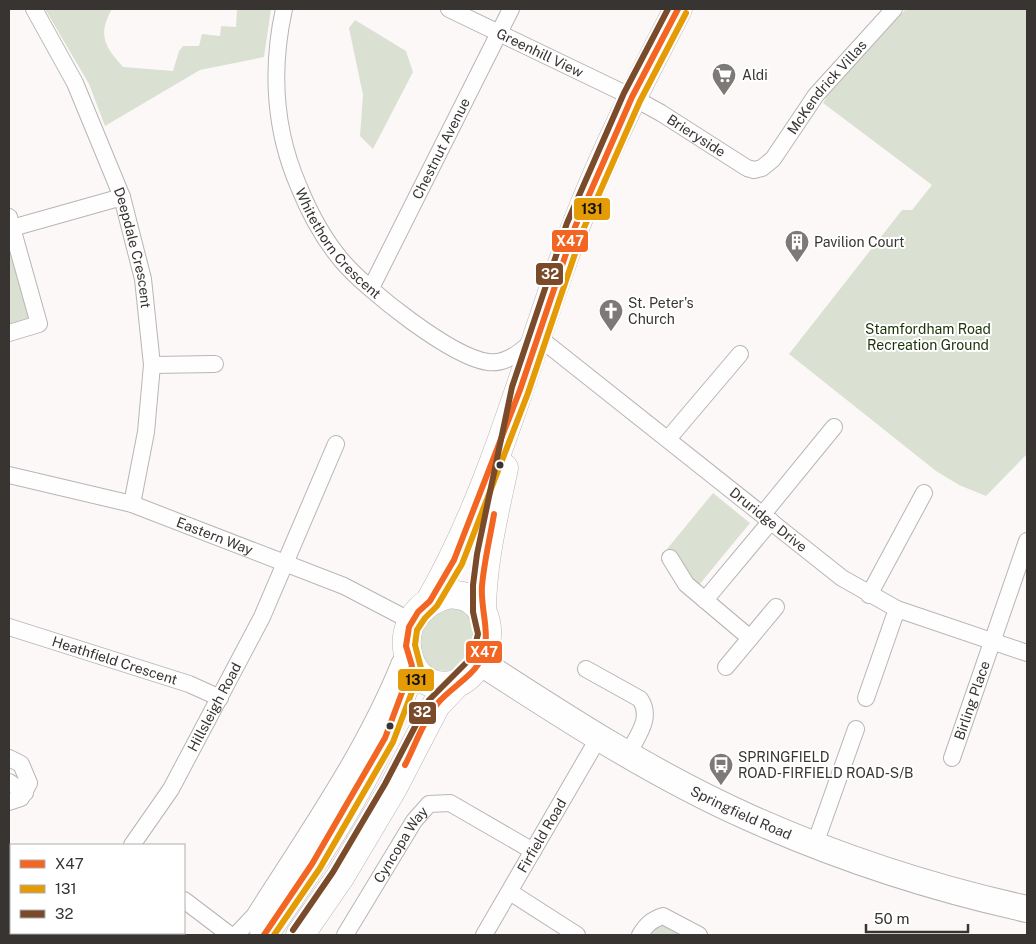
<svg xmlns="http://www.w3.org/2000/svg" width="1036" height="944" font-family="'Public Sans',sans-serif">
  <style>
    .green { fill: #dae1d3 }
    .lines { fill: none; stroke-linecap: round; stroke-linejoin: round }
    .street-casing { stroke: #b8b5b4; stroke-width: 18 }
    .primary-casing { stroke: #b8b5b4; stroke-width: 28 }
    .highway-casing { stroke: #b8b5b4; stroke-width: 29 }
    .street { stroke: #fffefe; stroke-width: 16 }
    .primary { stroke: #fffefe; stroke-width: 26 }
    .highway { stroke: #fffefe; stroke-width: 28 }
    .bus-1-casing { stroke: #fff; stroke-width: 10 }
    .bus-2-casing { stroke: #fff; stroke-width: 10 }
    .bus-3-casing { stroke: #fff; stroke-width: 10 }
    .bus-1 { stroke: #f26522; stroke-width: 6 }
    .bus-2 { stroke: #e49b05; stroke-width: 6 }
    .bus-3 { stroke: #7a4b2a; stroke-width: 6 }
    .bus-dot { fill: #373432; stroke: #fff; stroke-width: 2 }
    .labels { text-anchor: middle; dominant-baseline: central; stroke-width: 4; stroke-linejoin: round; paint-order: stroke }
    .street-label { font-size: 14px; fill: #373432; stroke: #fff }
    .poi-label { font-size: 14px; fill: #373432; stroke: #fff; text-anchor: start }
    .park-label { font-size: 14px; fill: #1b3306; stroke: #fff }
    .line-badge { stroke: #fff; stroke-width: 2 }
    .badge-label { font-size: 14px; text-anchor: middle; font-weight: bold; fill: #fff }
    .pale-badge-label { font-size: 14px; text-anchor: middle; font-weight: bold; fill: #111 }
  </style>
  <rect width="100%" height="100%" fill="#fcf8f7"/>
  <path class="green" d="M45,9H112C97,35 105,47 123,67L173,71L179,51L183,46H199L202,34L220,36L221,26L236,27L237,9H271L264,57L200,70L105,126L89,84Z
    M906,9H1027V454L986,496L959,485L936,471L789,354L902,210H912L932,185L823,103L831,90Z
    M355,20L406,51L413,72L373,149L360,136L363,95L349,28Z
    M9,241L30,317L9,332Z
    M713,493L750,523L699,585C686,575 680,560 667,549Z
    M448,604L469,611L478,637L458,669C435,674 431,669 418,651L423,623Z
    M662,922L686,935H647Z"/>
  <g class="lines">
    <defs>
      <g id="street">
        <path id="s1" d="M34,9L75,83L122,197L143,279L152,365L146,432L132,504"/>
        <path id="s2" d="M284,9C271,68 274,130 299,187C310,214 324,240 343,262C367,290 451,357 488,362C507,365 525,349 537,336L842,578L897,609L1027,653"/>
        <path id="s3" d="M449,9L632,97L661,113L747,168L754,170L762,168L773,159L816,95L894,9"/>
        <path d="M9,217L39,324L9,333"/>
        <path d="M12,228L122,197"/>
        <path id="s4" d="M371,288L511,9"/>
        <path d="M152,365L215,364"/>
        <path d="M668,439L740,354"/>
        <path id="s5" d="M9,475L132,504L344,586L411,621"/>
        <path d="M763,514L834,427"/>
        <path d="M670,558L686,584L750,638"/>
        <path d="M869,595L924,493"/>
        <path d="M705,600L771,521"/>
        <path id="s6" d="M9,627L189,684L220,698"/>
        <path d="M726,667L776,607"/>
        <path d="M586,669L640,699C653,718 637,736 628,754"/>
        <path d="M866,698L897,609"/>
        <path d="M9,758L21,764L29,783L21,798L9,802"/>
        <path id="s7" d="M952,758L1027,541"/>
        <path d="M9,782L25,793"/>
        <path d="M815,844L856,729"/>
        <path id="s8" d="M132,845L171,789L262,617L336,444"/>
        <path d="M510,892L577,935"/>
        <path d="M184,900L230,935"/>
        <path d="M58,935L60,933"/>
        <path d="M236,935L254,916C306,834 364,752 400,662"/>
        <path id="s9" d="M345,935L414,821L429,804L450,803L533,851"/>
        <path id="s10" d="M484,935L599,737"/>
        <path d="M640,935C646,925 651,920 663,916L699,935"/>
      </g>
      <g id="primary">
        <path id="s11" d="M480,662C566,718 654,775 748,817C837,857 932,888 1027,909"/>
      </g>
      <path id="highway" d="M450,594C455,595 461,595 466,597C512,618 475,705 429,682C421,678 414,670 411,663C397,630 418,601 450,594Z
        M430,601C496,486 528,352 575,228C604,152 641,80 678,9
        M482,612C482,563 494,516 504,468
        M264,935C322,851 380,764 412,666
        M300,935L340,877L393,788L436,705L457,683"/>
    </defs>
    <use href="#street" class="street-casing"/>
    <use href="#primary" class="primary-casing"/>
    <use href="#highway" class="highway-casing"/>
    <use href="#street" class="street"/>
    <use href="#primary" class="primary"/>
    <use href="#highway" class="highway"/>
    <defs>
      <path id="bus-1" d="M405,765C415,746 423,721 437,704C449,689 472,677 480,661C493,637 480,611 482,586C484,562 490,538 494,514
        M264,935L312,864L385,738L412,666L406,646L409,627L418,612L430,601L454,560L520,390L575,227L632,97L678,9"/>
      <path id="bus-2" d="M274,935L320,868L393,742L421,668L415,645L417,630L425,618L437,606L462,564L528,393L583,230L640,101L686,13"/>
      <path id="bus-3" d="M293,930L333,872L385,784L429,700L472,657L478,634L473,612V585L477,554L512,387L567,223L624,93L668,9"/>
    </defs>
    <use href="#bus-1" class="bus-1-casing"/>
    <use href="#bus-2" class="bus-2-casing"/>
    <use href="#bus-3" class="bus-3-casing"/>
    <use href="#bus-1" class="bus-1"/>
    <use href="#bus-2" class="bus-2"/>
    <use href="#bus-3" class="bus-3"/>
  </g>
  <defs>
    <symbol id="supermarket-pin" viewBox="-11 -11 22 30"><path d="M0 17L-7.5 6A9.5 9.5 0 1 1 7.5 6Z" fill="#7c7977" stroke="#fff"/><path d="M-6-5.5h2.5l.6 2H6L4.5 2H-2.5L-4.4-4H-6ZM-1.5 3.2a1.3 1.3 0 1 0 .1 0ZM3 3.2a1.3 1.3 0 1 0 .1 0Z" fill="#fff"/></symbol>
    <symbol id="building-pin" viewBox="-11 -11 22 30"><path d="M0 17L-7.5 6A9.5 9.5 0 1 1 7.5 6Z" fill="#7c7977" stroke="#fff"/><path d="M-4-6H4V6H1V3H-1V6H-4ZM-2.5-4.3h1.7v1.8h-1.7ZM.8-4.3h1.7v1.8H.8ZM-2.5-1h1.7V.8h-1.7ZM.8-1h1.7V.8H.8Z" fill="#fff"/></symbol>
    <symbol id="church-pin" viewBox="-11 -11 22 30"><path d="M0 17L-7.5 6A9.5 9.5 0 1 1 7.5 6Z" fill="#7c7977" stroke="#fff"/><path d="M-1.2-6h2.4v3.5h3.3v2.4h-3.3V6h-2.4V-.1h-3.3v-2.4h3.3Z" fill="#fff"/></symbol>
    <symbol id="bus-pin" viewBox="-11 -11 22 30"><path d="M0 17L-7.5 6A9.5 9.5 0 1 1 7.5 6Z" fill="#7c7977" stroke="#fff"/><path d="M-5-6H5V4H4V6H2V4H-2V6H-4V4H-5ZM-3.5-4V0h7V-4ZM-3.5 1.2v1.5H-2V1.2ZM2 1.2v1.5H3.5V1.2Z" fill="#fff"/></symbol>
  </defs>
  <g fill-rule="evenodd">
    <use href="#supermarket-pin" x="710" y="61" width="28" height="38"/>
    <use href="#building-pin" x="783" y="228" width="28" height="38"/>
    <use href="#church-pin" x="597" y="297" width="28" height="38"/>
    <use href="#bus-pin" x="707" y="751" width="28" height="38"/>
  </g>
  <g class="bus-dot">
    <circle cx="500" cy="465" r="4.5"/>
    <circle cx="390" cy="726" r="4.5"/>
  </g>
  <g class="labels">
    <g class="street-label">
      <text stroke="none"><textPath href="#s3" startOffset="101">Greenhill View</textPath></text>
      <text stroke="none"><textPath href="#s3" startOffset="458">McKendrick Villas</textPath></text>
      <text stroke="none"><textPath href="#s3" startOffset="278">Brieryside</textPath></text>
      <text stroke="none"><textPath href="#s4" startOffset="156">Chestnut Avenue</textPath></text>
      <text stroke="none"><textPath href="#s2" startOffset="251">Whitethorn Crescent</textPath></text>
      <text stroke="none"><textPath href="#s1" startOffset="260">Deepdale Crescent</textPath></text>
      <text stroke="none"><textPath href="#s2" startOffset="800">Druridge Drive</textPath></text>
      <text stroke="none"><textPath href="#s5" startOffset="215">Eastern Way</textPath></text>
      <text stroke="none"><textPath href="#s6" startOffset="111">Heathfield Crescent</textPath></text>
      <text stroke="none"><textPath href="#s7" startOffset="61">Birling Place</textPath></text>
      <text stroke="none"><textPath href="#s8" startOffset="161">Hillsleigh Road</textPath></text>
      <text stroke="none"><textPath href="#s11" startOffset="302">Springfield Road</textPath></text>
      <text stroke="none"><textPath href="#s10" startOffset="115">Firfield Road</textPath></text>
      <text stroke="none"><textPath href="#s9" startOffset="106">Cyncopa Way</textPath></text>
    </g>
    <g class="poi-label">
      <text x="742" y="75">Aldi</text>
      <text x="814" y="242">Pavilion Court</text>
      <text x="628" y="303">St. Peter's<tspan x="628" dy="16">Church</tspan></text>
      <text x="738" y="757">SPRINGFIELD<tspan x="738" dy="16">ROAD-FIRFIELD ROAD-S/B</tspan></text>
    </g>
    <g class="park-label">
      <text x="928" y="329">Stamfordham Road<tspan x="928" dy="16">Recreation Ground</tspan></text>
    </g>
  </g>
  <g class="line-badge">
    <rect x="573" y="197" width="38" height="24" rx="5" fill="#e49b05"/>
    <rect x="551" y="229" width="38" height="24" rx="5" fill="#f26522"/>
    <rect x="535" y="262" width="29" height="24" rx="5" fill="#7a4b2a"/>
    <rect x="465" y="640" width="38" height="24" rx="5" fill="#f26522"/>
    <rect x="397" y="668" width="38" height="24" rx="5" fill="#e49b05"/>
    <rect x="408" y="701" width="29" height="24" rx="5" fill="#7a4b2a"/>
  </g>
  <g class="badge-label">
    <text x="570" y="246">X47</text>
    <text x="550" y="279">32</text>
    <text x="484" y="657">X47</text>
    <text x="422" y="717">32</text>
  </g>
  <g class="pale-badge-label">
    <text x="592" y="214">131</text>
    <text x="416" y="685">131</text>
  </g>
  <rect width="1036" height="944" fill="none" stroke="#373432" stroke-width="20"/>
  <rect x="10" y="844" width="175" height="90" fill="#ffffff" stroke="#afaead"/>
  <rect x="20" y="860" width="25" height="8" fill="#f26522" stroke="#afaead"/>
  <text x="55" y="869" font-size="15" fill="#373432">X47</text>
  <rect x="20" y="885" width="25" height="8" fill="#e49b05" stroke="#afaead"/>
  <text x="55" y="894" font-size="15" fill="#373432">131</text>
  <rect x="20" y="910" width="25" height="8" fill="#7a4b2a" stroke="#afaead"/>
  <text x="55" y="919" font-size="15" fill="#373432">32</text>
  <path d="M866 924v8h102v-8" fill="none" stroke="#373432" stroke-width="2.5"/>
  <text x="874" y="924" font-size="15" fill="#373432" stroke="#ffffff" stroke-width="4" paint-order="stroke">50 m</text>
</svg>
